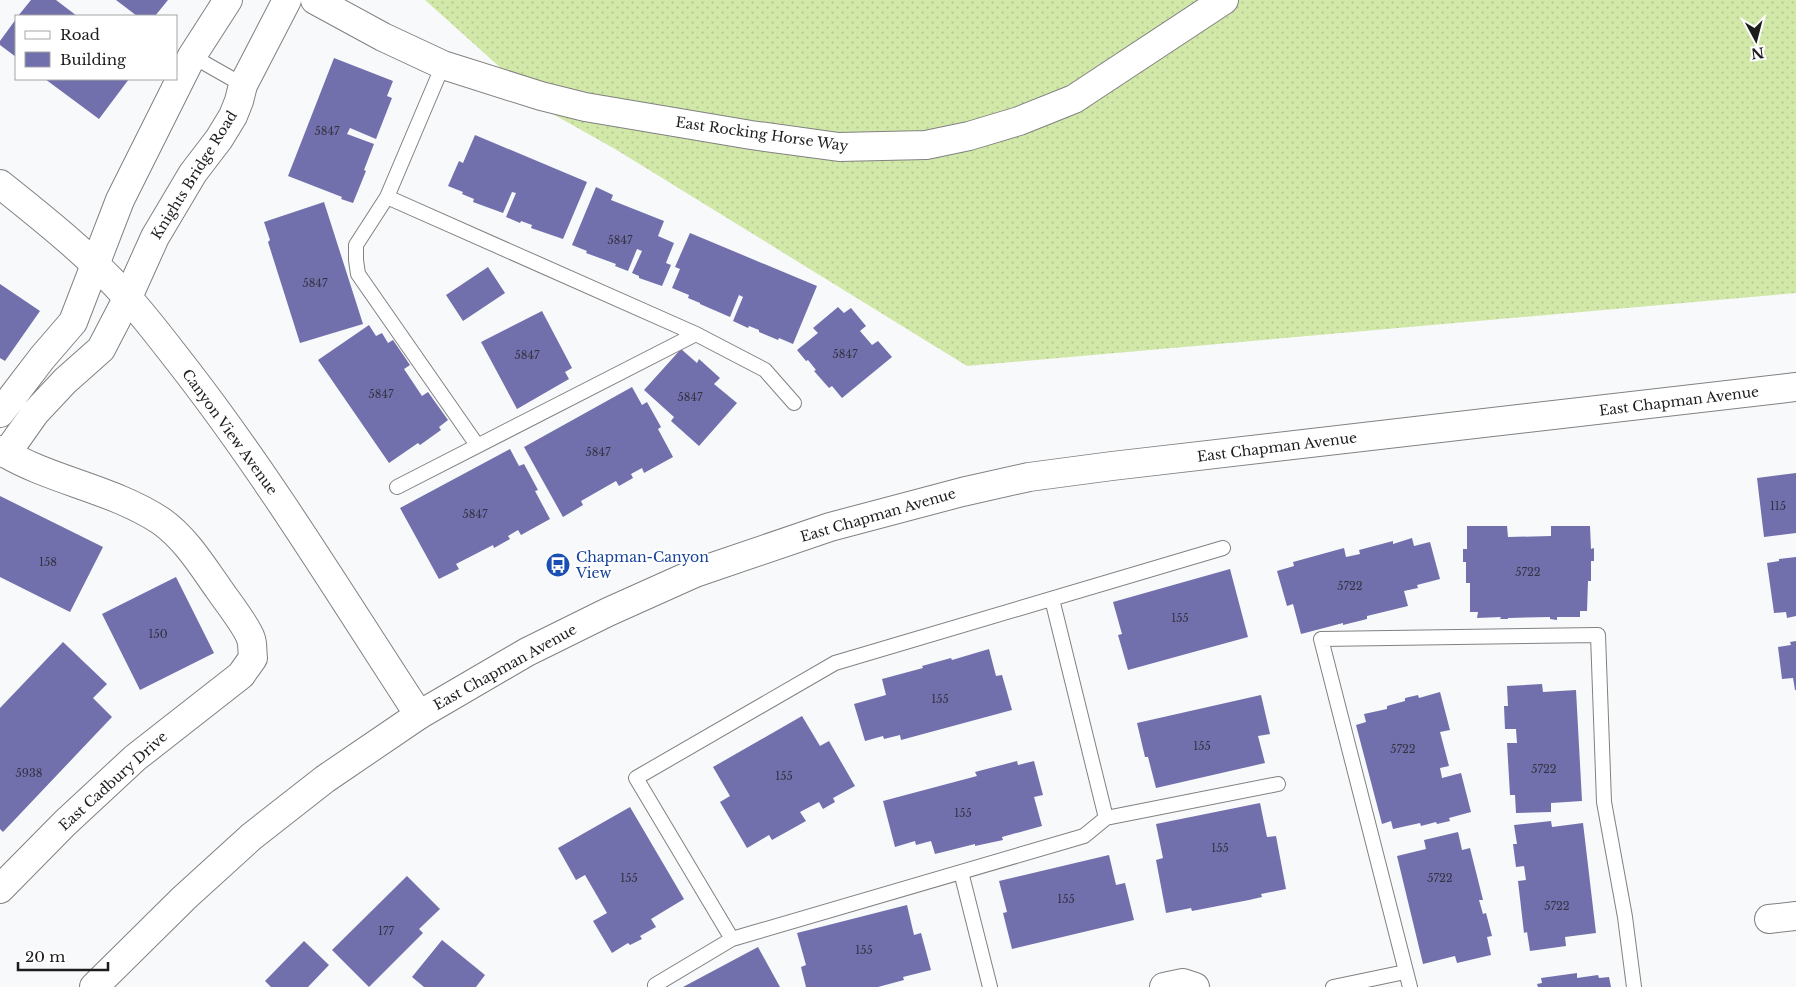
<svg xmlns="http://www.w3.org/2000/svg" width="1796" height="987" font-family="'Libre Baskerville',serif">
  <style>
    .grass { fill: url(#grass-dots) }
    .building { fill: #726fad }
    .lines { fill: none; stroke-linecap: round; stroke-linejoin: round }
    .service-casing { stroke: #818182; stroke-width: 16 }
    .minor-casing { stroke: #818182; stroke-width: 30 }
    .tertiary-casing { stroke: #818182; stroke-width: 30 }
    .primary-casing { stroke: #818182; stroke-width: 30 }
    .service { stroke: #fff; stroke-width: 14 }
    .minor { stroke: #fff; stroke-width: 28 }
    .tertiary { stroke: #fff; stroke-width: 28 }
    .primary { stroke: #fff; stroke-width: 28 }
    .labels { text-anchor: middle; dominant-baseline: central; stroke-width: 4; stroke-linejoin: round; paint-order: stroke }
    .number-label { font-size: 11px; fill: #323241 }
    .street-label { font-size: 14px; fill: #1d1d1d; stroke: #fff }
    .transit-label { font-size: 14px; fill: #164399; stroke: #fff; text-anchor: start }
  </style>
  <defs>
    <pattern id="grass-dots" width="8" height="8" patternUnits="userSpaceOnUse" patternTransform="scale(1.25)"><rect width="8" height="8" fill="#d2e8a9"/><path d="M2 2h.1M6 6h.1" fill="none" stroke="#b4c791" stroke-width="1.8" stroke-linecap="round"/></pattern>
  </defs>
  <rect width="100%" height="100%" fill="#f8f9fa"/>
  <path class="grass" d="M425,0H1796V293L967,366L615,149L551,113Z"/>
  <path class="building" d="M31,0H56L77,16H18Z
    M116,0H168L155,16H137Z
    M16,19V57L0,45V41Z
    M334,58L393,81L387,96L392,98L376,139L350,128L347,134L374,144L364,170L366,171L353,203L341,199L342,197L288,176Z
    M45,79H129L99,119Z
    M475,135L587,182L563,239L531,228L532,225L521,221L520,223L506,217L516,193L512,192L503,213L473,202L474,199L462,194L463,192L448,186L459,161L463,163Z
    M596,187L613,195L611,200L664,221L658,236L674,243L666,263L671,265L662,286L639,278V276L632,273L642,251L637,249L628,271L615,266L616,264L586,253L587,251L572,245Z
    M324,202L363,324L300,343L268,242L270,240L264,222Z
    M690,233L817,286L793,344L779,338L778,340L759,332V330L749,326L748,328L733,321L743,297L739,295L730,317L700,304V303L688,298L689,295L672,288L680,269L675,267Z
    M488,267L505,293L463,321L446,295Z
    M0,284L40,311L5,361L0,358Z
    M838,307L844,313L851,308L866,326L860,331L872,345L878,341L892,357L842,398L832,386L829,388L814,371L816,370L808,360L806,361L797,350L818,333L813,328Z
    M542,311L572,368L565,372L569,379L517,409L481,342Z
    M369,325L376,336L382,333L388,343L393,340L410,365L404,369L422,396L428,392L448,420L439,427L441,430L420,445L418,443L389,463L318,360Z
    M681,349L697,363L699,359L720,378L714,384L737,403L699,446L671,421L674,417L644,390Z
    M632,387L642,405L647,402L661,427L658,429L673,457L644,473L642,468L631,474L633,478L619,486L616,481L581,501L583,505L563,517L524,447Z
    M510,449L519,466L524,464L538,490L535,491L550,519L521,535L518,530L508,536L510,539L494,548L493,545L456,564L459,569L439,579L400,508Z
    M1796,473V533L1764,537L1757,478Z
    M0,496L103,547L70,612L0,577Z
    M1467,526H1507L1508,537L1551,536V526H1590L1591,549L1594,548V561H1591V581H1588L1587,611H1580V617H1557V620L1550,619V617L1508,618V619H1500L1501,617L1477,618L1478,612H1470V583H1466V562H1463V549H1467Z
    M1412,538L1414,546L1430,542L1440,579L1417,585L1418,588L1404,591L1408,606L1367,616V619L1343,625V623L1301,634L1293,604L1287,606L1277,571L1294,566L1293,562L1344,548L1346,557L1360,554L1359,550L1393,541V544Z
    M1796,557V616L1787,618L1786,612L1774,613L1767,563L1779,561V559Z
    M1230,569L1248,637L1128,670L1118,635L1122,634L1113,602Z
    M176,577L214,653L140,690L102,614Z
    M1796,641V690H1795L1793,678L1782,679L1778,647L1791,645L1790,642Z
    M63,642L107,684L93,698L112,717L3,832L0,829V708Z
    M989,649L996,676L1002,675L1012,710L901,740L900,735L884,739L883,736L865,741L854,704L886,695L882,679L923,668L922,666L951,658L952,660Z
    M1542,684L1543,692L1576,690L1582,801L1551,803V812L1516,813L1515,795H1510L1507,743H1517L1516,729H1505L1504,706H1508L1507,686Z
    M1440,692L1450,730L1440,732L1449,766L1440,768L1442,778L1461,773L1471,812L1449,818L1450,821L1437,824L1436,822L1421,826L1420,823L1393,829L1391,821L1382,824L1356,725L1366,722L1364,714L1387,709V706L1405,701V698L1418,695L1419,698Z
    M1261,695L1270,734L1258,736L1265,763L1156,788L1148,757H1145L1137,723Z
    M802,716L820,746L829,741L855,786L833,798L835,802L823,809L819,802L800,812L806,821L772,840L769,835L747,848L720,802L730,796L713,767Z
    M1017,761L1018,765L1034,761L1043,795L1034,797L1042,826L1002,837L1003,840L975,846V844L935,854L931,841L916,845L915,841L895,847L883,801L977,776L975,772Z
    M1260,803L1267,837L1276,836L1286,889L1261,894L1262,897L1249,900L1192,911L1191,908L1166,913L1156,860L1163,858L1156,824Z
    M630,807L684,899L651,919L656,927L640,936L642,939L630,945L628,943L612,953L593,921L607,913L585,875L576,880L558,848Z
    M1551,821L1552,827L1583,823L1596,933L1565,937L1566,946L1530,951L1527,932L1524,933L1518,881L1526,880L1524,866L1516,867L1513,844H1517L1514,825Z
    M1458,832L1462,850L1470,848L1483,900H1479L1483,914L1486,913L1492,936L1487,937L1491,955L1457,963L1455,956L1423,964L1397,856L1426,849L1424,840Z
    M1109,855L1116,885L1125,883L1134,920L1012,949L1003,913L1007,912L999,881Z
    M407,876L440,909L419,929L423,933L369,987L332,950Z
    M907,905L914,935L921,933L931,970L903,977L904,980L878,987H806L801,967L806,965L797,933Z
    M442,940L485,975L476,987H424L412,977Z
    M304,941L329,965L308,987H271L265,981Z
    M758,947L780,987H683Z
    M1577,973V978L1598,975L1599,978L1609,977L1611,987H1538L1537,984L1542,983L1541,978Z"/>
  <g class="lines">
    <defs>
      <path id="service" d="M192,56L243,85
        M443,65L387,197L356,245V260L358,274L477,445
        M387,197L696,334L765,370L794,403
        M397,487L696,334
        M1052,599L1106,818
        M961,872L990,987
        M732,939L636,778L835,663L1223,548
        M655,985L732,939L1084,836L1106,818L1278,784
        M1333,987L1405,972
        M1410,987L1321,639L1598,635L1604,802L1625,917L1634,987"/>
      <path id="minor" d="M315,0L383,37L443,65L541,96L585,107L751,135L839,147L926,145L969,136L1019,121L1074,99L1224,0
        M0,413L42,358L73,322L120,200L192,56L228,0
        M0,450C50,481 111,488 161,521C185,538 201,564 218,588C226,600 247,626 251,639C253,645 252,652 253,658L241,675L135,758L65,823L0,889
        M6,454L35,413L65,381L101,349L128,297L155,237L193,173L219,139L233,116L239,101L243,85L287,0
        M1769,919L1796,916
        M1164,987L1183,983L1195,987"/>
      <path id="tertiary" d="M0,184C44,219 89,255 127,297C148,320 167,346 186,370C271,480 343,599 419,715"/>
      <path id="primary" d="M94,987L184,898L251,837L325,779L419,715L527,652L608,612L695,573L830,527L962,492L1029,477L1112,466L1796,387"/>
    </defs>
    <use href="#service" class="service-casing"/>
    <use href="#minor" class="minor-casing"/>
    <use href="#tertiary" class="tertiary-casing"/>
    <use href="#primary" class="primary-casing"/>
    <use href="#service" class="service"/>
    <use href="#minor" class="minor"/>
    <use href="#tertiary" class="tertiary"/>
    <use href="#primary" class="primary"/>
  </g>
  <defs>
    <symbol id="bus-disc" viewBox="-11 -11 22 22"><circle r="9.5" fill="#1a4fb4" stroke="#fff"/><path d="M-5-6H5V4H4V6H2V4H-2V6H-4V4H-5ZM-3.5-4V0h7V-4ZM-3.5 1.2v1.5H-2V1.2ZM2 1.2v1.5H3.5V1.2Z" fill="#fff"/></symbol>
  </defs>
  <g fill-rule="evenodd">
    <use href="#bus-disc" x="544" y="551" width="28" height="28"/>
  </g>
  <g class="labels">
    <g class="number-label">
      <text x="327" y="131">5847</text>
      <text x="620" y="240">5847</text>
      <text x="315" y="283">5847</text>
      <text x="845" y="354">5847</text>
      <text x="527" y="355">5847</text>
      <text x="381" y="394">5847</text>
      <text x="690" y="397">5847</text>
      <text x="598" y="452">5847</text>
      <text x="1778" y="506">115</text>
      <text x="475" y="514">5847</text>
      <text x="48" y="562">158</text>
      <text x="1528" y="572">5722</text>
      <text x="1350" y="586">5722</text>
      <text x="1180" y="618">155</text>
      <text x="158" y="634">150</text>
      <text x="940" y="699">155</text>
      <text x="1202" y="746">155</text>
      <text x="1403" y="749">5722</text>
      <text x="1544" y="769">5722</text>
      <text x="29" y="773">5938</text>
      <text x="784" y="776">155</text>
      <text x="963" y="813">155</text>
      <text x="1220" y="848">155</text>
      <text x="629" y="878">155</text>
      <text x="1440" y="878">5722</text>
      <text x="1066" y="899">155</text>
      <text x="1557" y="906">5722</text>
      <text x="386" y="931">177</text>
      <text x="864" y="950">155</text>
    </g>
    <g class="street-label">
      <text transform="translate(762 134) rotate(8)">East Rocking Horse Way</text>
      <text transform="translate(194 175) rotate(-58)">Knights Bridge Road</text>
      <text transform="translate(1679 401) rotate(-7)">East Chapman Avenue</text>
      <text transform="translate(230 432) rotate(54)">Canyon View Avenue</text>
      <text transform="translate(1277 447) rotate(-7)">East Chapman Avenue</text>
      <text transform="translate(878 515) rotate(-16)">East Chapman Avenue</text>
      <text transform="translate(505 667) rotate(-29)">East Chapman Avenue</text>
      <text transform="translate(113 781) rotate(-42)">East Cadbury Drive</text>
    </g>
    <g class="transit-label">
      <text x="576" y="557">Chapman-Canyon<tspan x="576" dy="16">View</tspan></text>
    </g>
  </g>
  <rect x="15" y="15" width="162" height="65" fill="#ffffff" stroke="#a5a5a5"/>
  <rect x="25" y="31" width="25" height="8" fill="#ffffff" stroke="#a5a5a5"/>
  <text x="60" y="40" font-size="15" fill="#1d1d1d">Road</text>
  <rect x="25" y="52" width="25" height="15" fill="#726fad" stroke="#a5a5a5"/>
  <text x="60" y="65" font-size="15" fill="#1d1d1d">Building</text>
  <g transform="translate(1756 40) rotate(173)" stroke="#ffffff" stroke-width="4" paint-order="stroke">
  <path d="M0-4L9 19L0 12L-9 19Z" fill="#1d1d1d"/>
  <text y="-8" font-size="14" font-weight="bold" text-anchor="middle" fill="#1d1d1d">N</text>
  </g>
  <path d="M18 962v8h90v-8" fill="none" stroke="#1d1d1d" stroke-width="2.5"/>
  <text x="25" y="962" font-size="15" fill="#1d1d1d" stroke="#ffffff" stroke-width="4" paint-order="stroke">20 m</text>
</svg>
